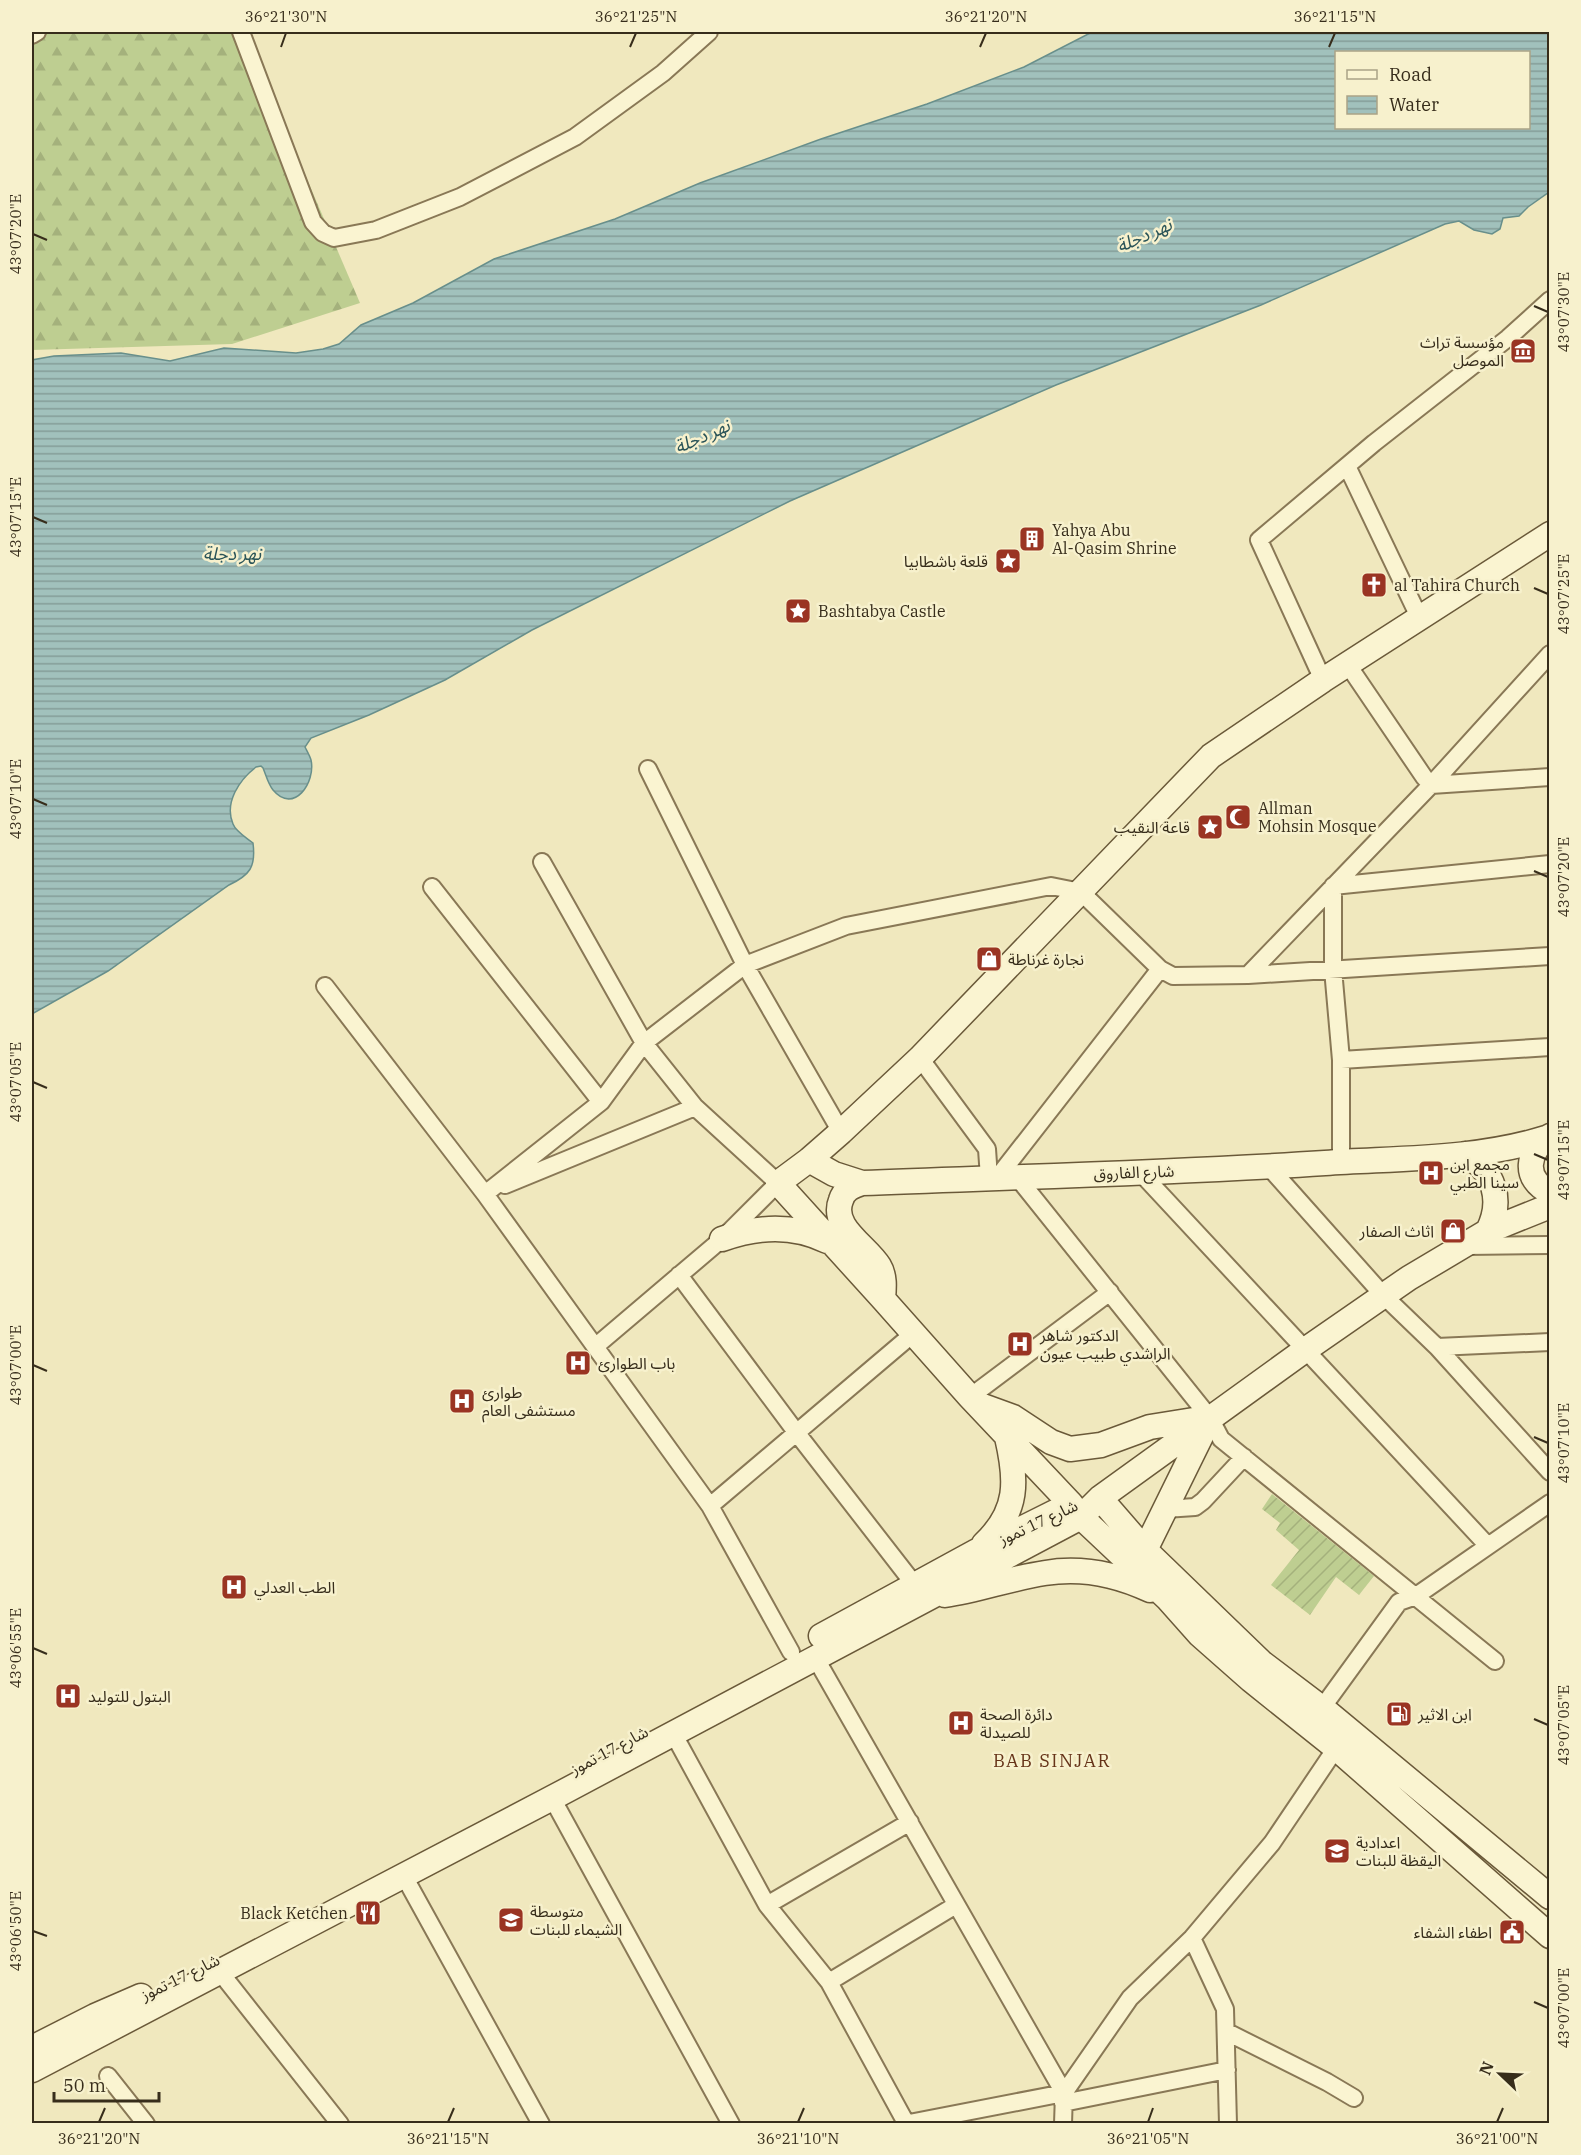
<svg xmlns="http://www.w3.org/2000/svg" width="1581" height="2155" font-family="'IBM Plex Serif','Noto Sans Arabic',serif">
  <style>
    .forest { fill: url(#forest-firs) }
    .garden { fill: url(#garden-furrows) }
    .water { fill: url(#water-rules); stroke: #688f8b; stroke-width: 1.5; fill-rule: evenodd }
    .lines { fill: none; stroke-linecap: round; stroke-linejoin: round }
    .street-casing { stroke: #897856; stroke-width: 20 }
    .secondary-casing { stroke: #6a5939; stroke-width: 27 }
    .street { stroke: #faf4d1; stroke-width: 16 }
    .secondary { stroke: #faf4d1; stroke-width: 24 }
    .ticks { fill: none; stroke: #372d1b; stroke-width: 2 }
    .labels { text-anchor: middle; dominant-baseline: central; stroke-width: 5; stroke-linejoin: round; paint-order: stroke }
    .poi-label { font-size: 16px; fill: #372d1b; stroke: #f7f1cd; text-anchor: start }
    .street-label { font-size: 16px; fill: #372d1b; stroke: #f7f1cd }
    .water-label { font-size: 18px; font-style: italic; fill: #2a5458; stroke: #f7f1cd }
    .neighbourhood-label { font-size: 18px; letter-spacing: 1.5px; fill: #663419; stroke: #f7f1cd }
    .neatline { fill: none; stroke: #372d1b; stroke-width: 2 }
    .ticks-label { font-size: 15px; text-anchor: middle; fill: #372d1b }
  </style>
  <defs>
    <pattern id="forest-firs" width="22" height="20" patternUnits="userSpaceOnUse" patternTransform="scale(1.5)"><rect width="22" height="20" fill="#bece91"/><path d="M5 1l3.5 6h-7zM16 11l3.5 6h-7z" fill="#a4b17c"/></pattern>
    <pattern id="garden-furrows" width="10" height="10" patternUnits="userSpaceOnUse" patternTransform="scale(1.5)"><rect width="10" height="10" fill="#bece91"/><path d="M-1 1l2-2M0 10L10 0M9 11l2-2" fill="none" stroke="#a4b17c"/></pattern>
    <pattern id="water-rules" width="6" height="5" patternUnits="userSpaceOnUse" patternTransform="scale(1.5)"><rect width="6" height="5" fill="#a1c1bc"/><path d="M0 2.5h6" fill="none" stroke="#849d98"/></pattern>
  </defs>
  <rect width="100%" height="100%" fill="#f0e8be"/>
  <path class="forest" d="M32,32H244L360,303L232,344L32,350Z"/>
  <path class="garden" d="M1272,1494L1374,1576L1359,1595L1336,1577L1310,1615L1271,1585L1299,1550L1276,1530L1280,1523L1262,1509Z"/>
  <path class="water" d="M1092,32H1549V192L1528,207L1519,216L1503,218L1500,229L1492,234L1474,230L1459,221L1445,224L1261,305L1056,385L790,501L532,630L445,680L369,715L311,738L305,747C307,751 310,756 311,760C316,782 294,815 273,790C268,784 266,775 263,768L261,766L256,767C239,780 224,803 233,824C236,832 247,838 253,843C256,867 250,875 229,885L108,971L32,1014V360L54,356L121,353L170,361L224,348L296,353L323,349L339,344L361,325L413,303L494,259L615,219L700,183L821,139L927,104L1024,67ZM1336,52H1528V128H1336Z"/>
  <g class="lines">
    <defs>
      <path id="street" d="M241,32L313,222L323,233L334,238L376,230L460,197L575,137L663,73L709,32
        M32,35L37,32
        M1347,466L1420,619
        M1348,665L1424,777L1431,785L1550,777
        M1323,680L1259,540L1374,443L1508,338L1550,300
        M648,769L745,965L841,1132
        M542,862L644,1043L695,1107L778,1183L722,1239L596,1346
        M1333,886V969L1341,1060V1162
        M1333,886L1550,864
        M432,887L601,1102
        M1248,975L1431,785L1550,654
        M325,986L485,1194L710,1506L791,1652
        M920,1058L987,1149L989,1178
        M1341,1060L1550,1047
        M1269,1167L1383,1295L1437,1347L1550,1472
        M1139,1171L1488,1546
        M1017,1177L1210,1418L1221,1439L1495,1661
        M997,1178L1160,969
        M505,1185L695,1107
        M485,1194L601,1102L644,1043L745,965L846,926L1051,886L1081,892L1160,969L1173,976L1248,975L1550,956
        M1466,1246L1550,1245
        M679,1275L796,1432L914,1584
        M1437,1347L1550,1342
        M970,1397L1110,1292
        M710,1506L914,1333
        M1165,1509L1195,1507L1203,1501L1244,1457
        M815,1657L1064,2093L1063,2124
        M1322,1708L1399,1602L1416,1596L1550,1503
        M673,1733L767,1905L829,1982L906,2123
        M552,1798L731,2124
        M404,1876L541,2124
        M767,1905L910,1822
        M1192,1938L1225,2009L1228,2124
        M220,1972L340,2124
        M829,1982L956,1905
        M1227,2032L1327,2082L1354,2098
        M108,2076L146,2124
        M1063,2103L1227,2070
        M904,2124L1064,2093L1130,1998L1192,1938L1272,1843L1336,1748"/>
      <path id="secondary" d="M1550,534L1323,680L1211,756L920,1058L841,1132L809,1160L778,1183L883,1299L970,1397L1071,1504L1081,1517L1168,1599L1200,1635L1251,1680L1336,1748L1550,1936
        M1550,1136C1527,1151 1522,1179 1550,1192
        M1465,1154C1495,1171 1503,1201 1488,1231
        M809,1160L834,1174L862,1183
        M722,1239C758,1226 793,1224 827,1241
        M883,1299C884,1287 885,1276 879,1266C867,1246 830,1227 841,1200C844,1190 852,1186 862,1183C1016,1177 1171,1173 1325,1163C1399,1158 1475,1160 1546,1138
        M980,1405L1013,1417L1051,1442L1070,1449L1101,1445L1150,1427L1206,1418
        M1100,1498L1145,1550L1261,1662L1327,1712L1550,1897
        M984,1544C1019,1511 1017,1480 1007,1437
        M1145,1550L1208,1422
        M945,1595C979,1590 1011,1578 1045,1573C1081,1567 1118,1575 1150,1590
        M821,1636L975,1552L1055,1512
        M32,2048L95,2016L141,1996
        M32,2070L552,1798L1081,1517L1100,1498L1305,1350L1409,1278L1488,1231L1550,1206"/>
    </defs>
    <use href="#street" class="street-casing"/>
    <use href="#secondary" class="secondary-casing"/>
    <use href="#street" class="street"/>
    <use href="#secondary" class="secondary"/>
  </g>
  <path class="ticks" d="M281,47L286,33M630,47L636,33M980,47L986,33M1329,47L1335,33M33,234L47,240M1534,306L1548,312M33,517L47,523M1534,588L1548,594M33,799L47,805M1534,871L1548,877M33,1082L47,1088M1534,1154L1548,1160M33,1365L47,1371M1534,1437L1548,1443M33,1648L47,1654M1534,1719L1548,1725M33,1931L47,1936M1534,2002L1548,2008M99,2122L105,2108M448,2122L454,2108M798,2122L804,2108M1148,2122L1153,2108M1497,2122L1503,2108"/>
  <defs>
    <symbol id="museum-square" viewBox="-11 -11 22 22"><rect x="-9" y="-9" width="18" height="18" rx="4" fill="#9a3423" stroke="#f7f1cd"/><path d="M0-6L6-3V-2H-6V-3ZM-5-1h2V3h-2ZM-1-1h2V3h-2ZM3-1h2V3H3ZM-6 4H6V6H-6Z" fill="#fff"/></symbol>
    <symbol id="building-square" viewBox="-11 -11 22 22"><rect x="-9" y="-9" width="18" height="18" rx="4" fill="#9a3423" stroke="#f7f1cd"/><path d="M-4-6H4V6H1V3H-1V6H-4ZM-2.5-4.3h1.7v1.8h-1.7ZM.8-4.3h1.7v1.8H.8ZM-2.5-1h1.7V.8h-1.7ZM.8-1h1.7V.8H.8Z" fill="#fff"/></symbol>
    <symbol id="sight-square" viewBox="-11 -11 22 22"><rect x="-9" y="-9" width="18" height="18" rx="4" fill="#9a3423" stroke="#f7f1cd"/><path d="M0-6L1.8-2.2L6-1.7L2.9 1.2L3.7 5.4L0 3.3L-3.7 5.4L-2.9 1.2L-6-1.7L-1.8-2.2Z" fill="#fff"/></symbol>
    <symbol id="church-square" viewBox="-11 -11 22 22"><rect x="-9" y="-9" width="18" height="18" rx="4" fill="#9a3423" stroke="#f7f1cd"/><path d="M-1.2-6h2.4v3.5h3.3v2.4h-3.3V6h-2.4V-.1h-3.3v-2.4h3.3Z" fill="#fff"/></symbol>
    <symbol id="mosque-square" viewBox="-11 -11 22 22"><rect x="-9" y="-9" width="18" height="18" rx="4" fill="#9a3423" stroke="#f7f1cd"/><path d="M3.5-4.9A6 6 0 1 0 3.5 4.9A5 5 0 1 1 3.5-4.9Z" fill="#fff"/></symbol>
    <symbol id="shop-square" viewBox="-11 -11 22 22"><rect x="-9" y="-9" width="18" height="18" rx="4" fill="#9a3423" stroke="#f7f1cd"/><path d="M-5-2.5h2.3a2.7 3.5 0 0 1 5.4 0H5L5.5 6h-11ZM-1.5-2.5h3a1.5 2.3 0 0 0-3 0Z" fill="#fff"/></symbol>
    <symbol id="hospital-square" viewBox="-11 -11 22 22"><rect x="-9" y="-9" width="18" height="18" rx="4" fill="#9a3423" stroke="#f7f1cd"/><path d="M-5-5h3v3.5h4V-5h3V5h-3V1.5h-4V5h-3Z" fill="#fff"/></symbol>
    <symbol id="fuel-square" viewBox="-11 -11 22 22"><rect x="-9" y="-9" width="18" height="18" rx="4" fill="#9a3423" stroke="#f7f1cd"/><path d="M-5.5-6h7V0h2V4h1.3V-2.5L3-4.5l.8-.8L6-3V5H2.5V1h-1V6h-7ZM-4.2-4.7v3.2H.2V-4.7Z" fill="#fff"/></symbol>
    <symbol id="school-square" viewBox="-11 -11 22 22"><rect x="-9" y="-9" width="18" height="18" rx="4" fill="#9a3423" stroke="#f7f1cd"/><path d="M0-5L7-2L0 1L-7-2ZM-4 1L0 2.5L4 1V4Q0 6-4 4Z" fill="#fff"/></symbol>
    <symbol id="restaurant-square" viewBox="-11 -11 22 22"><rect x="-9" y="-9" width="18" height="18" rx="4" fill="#9a3423" stroke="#f7f1cd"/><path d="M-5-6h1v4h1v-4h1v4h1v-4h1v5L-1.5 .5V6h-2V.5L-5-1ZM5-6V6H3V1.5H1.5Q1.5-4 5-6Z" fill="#fff"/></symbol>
    <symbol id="civic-square" viewBox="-11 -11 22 22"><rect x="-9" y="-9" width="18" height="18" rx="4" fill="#9a3423" stroke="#f7f1cd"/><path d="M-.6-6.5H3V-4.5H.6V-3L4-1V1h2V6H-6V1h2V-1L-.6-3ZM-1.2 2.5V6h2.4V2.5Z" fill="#fff"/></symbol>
  </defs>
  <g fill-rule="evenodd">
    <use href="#museum-square" x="1508" y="336" width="30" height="30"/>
    <use href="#building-square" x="1017" y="524" width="30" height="30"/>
    <use href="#sight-square" x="993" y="546" width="30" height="30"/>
    <use href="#church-square" x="1359" y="570" width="30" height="30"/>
    <use href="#sight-square" x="783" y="596" width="30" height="30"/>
    <use href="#mosque-square" x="1223" y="802" width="30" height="30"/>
    <use href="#sight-square" x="1195" y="812" width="30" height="30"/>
    <use href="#shop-square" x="974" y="944" width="30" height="30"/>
    <use href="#hospital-square" x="1416" y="1158" width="30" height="30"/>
    <use href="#shop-square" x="1438" y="1216" width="30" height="30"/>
    <use href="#hospital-square" x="1005" y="1329" width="30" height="30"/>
    <use href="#hospital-square" x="563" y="1348" width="30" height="30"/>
    <use href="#hospital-square" x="447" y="1386" width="30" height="30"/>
    <use href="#hospital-square" x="219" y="1572" width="30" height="30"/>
    <use href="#hospital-square" x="53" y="1681" width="30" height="30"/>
    <use href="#fuel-square" x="1384" y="1699" width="30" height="30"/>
    <use href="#hospital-square" x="946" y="1708" width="30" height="30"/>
    <use href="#school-square" x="1322" y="1836" width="30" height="30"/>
    <use href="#restaurant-square" x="353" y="1898" width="30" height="30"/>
    <use href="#school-square" x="496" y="1905" width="30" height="30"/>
    <use href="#civic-square" x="1497" y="1917" width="30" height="30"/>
  </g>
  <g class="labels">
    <g class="poi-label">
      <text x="1504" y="342" text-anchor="end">مؤسسة تراث<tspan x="1504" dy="18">الموصل</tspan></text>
      <text x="1052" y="530">Yahya Abu<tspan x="1052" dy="18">Al-Qasim Shrine</tspan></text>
      <text x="988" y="561" text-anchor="end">قلعة باشطابيا</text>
      <text x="1394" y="585">al Tahira Church</text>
      <text x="818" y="611">Bashtabya Castle</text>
      <text x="1258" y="808">Allman<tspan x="1258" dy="18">Mohsin Mosque</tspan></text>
      <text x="1190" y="827" text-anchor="end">قاعة النقيب</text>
      <text x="1008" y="959">نجارة غرناطة</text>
      <text x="1450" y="1164">مجمع ابن<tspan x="1450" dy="18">سينا الطبي</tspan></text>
      <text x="1434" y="1231" text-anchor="end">اثاث الصفار</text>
      <text x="1040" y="1335">الدكتور شاهر<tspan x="1040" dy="18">الراشدي طبيب عيون</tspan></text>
      <text x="598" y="1363">باب الطوارئ</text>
      <text x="482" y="1392">طوارئ<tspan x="482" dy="18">مستشفى العام</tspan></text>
      <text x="254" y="1587">الطب العدلي</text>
      <text x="88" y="1696">البتول للتوليد</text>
      <text x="980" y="1714">دائرة الصحة<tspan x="980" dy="18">للصيدلة</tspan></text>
      <text x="1418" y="1714">ابن الاثير</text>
      <text x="1356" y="1842">اعدادية<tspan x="1356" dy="18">اليقظة للبنات</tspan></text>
      <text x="530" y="1911">متوسطة<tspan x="530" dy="18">الشيماء للبنات</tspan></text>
      <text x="348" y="1913" text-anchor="end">Black Ketchen</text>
      <text x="1492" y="1932" text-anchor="end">اطفاء الشفاء</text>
    </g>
    <g class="street-label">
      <text transform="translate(1134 1172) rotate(-2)">شارع الفاروق</text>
      <text transform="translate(1038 1522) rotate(-25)">شارع 17 تموز</text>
      <text transform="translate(609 1750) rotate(-28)">شارع 17 تموز</text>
      <text transform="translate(180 1977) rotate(-26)">شارع 17 تموز</text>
    </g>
    <g class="water-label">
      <text transform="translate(1144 235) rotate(-24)">نهر دجلة</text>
      <text transform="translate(702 436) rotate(-24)">نهر دجلة</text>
      <text x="232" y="553">نهر دجلة</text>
    </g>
    <g class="neighbourhood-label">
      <text x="1052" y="1760">BAB SINJAR</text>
    </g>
  </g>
  <rect width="1581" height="2155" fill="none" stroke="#f7f1cd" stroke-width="66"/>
  <rect x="1335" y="51" width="195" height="78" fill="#f7f1cd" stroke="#aaa386" stroke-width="1.5"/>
  <rect x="1347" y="70" width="30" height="9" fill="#faf4d1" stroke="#aaa386" stroke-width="1.5"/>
  <text x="1389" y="81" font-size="18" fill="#372d1b">Road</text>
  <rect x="1347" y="96" width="30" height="18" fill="url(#water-rules)" stroke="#aaa386" stroke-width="1.5"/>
  <text x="1389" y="111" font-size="18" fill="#372d1b">Water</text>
  <g transform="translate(1500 2074) rotate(293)" stroke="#f7f1cd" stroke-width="4.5" paint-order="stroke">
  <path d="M0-4.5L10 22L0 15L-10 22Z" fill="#372d1b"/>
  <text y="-9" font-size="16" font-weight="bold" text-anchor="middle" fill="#372d1b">N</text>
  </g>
  <path d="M54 2092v9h105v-9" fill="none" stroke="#372d1b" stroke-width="3"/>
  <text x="63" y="2092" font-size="18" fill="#372d1b" stroke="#f7f1cd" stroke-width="4.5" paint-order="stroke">50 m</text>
  <rect x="33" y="33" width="1515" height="2089" class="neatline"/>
  <g class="ticks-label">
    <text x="286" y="22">36°21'30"N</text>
    <text x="636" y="22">36°21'25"N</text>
    <text x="986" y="22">36°21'20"N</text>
    <text x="1335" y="22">36°21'15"N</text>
    <text transform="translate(16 234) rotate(-90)" y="5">43°07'20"E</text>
    <text transform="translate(1564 312) rotate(-90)" y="5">43°07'30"E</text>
    <text transform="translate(16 517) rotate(-90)" y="5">43°07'15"E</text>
    <text transform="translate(1564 594) rotate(-90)" y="5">43°07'25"E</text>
    <text transform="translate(16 799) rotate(-90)" y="5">43°07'10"E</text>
    <text transform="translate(1564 877) rotate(-90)" y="5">43°07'20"E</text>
    <text transform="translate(16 1082) rotate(-90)" y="5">43°07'05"E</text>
    <text transform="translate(1564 1160) rotate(-90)" y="5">43°07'15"E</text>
    <text transform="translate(16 1365) rotate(-90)" y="5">43°07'00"E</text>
    <text transform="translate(1564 1443) rotate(-90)" y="5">43°07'10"E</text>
    <text transform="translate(16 1648) rotate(-90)" y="5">43°06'55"E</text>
    <text transform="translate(1564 1725) rotate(-90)" y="5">43°07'05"E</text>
    <text transform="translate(16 1931) rotate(-90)" y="5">43°06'50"E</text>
    <text transform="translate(1564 2008) rotate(-90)" y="5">43°07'00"E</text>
    <text x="99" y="2144">36°21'20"N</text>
    <text x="448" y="2144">36°21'15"N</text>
    <text x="798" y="2144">36°21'10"N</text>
    <text x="1148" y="2144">36°21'05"N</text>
    <text x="1497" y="2144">36°21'00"N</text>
  </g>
</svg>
